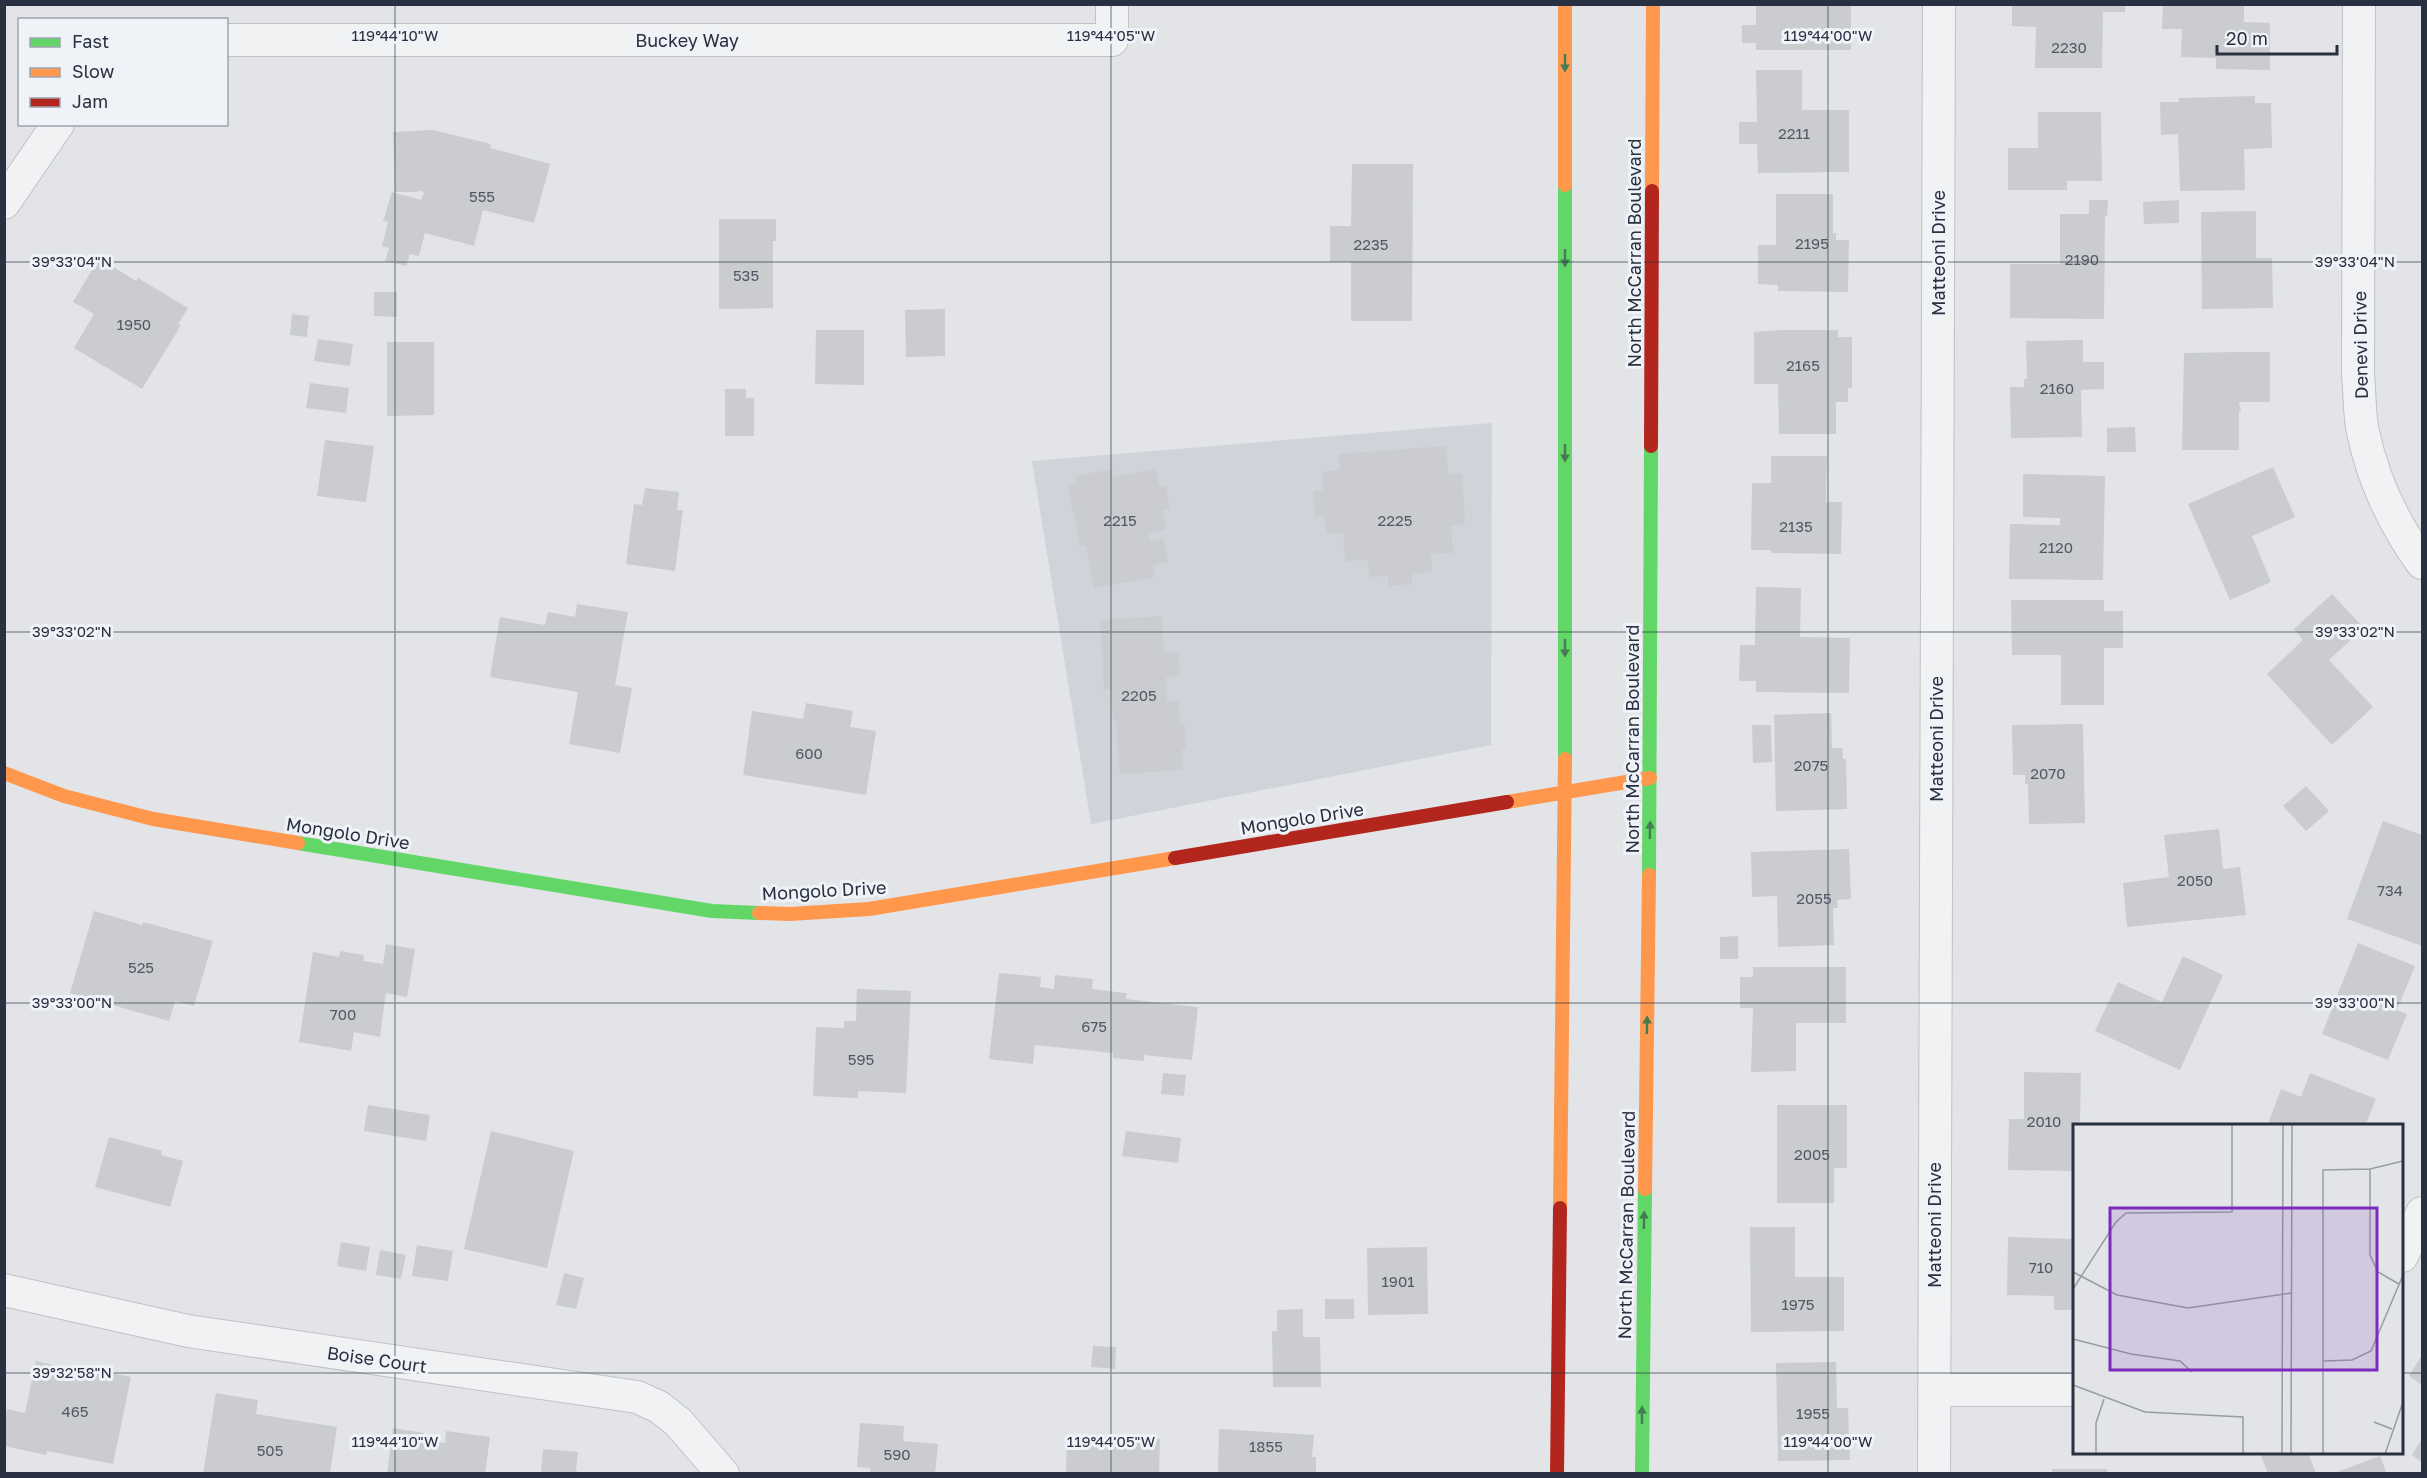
<svg xmlns="http://www.w3.org/2000/svg" width="2427" height="1478" font-family="'Golos Text',sans-serif">
  <style>
    .built { fill: #d0d3da }
    .building { fill: #cacccf }
    .lines { fill: none; stroke-linecap: round; stroke-linejoin: round }
    .street-casing { stroke: #c0c2c5; stroke-width: 34 }
    .street { stroke: #f1f2f4; stroke-width: 32 }
    .fast { stroke: #63d668; stroke-width: 14 }
    .slow { stroke: #ff974d; stroke-width: 14 }
    .jam { stroke: #b3261e; stroke-width: 14 }
    .oneway { fill: #437b53 }
    .ticks { fill: none; stroke: #283041; stroke-width: 1.5; stroke-opacity: 0.45 }
    .labels { text-anchor: middle; dominant-baseline: central; stroke-width: 6; stroke-linejoin: round; paint-order: stroke }
    .number-label { font-size: 15px; fill: #515865 }
    .street-label { font-size: 18px; fill: #283041; stroke: #eff2f7 }
    .inset-road { fill: none; stroke: #989ca5; stroke-width: 1.5 }
    .view { fill: #7b2cbf; fill-opacity: 0.15; stroke: #7b2cbf; stroke-width: 3 }
    .inset-edge { fill: none; stroke: #283041; stroke-width: 3 }
    .ticks-label { font-size: 15px; text-anchor: middle; fill: #283041; stroke: #eff2f7; stroke-width: 6; stroke-linejoin: round; paint-order: stroke }
  </style>
  <rect width="100%" height="100%" fill="#e2e4e7"/>
  <path class="built" d="M1492,423L1491,745L1091,824L1032,461Z"/>
  <path class="building" d="M1756,4H1851V50H1756V43H1742V25H1756Z
    M2012,4H2125V12H2103L2102,68H2035L2036,27L2012,26Z
    M2163,4H2244V22L2270,23V70L2216,69V58L2181,57L2182,29H2162Z
    M1756,70H1802V110H1849V172L1758,173L1757,144H1739V122H1757Z
    M2255,96V103H2271L2272,148L2244,149L2245,190L2180,191L2178,134L2161,135L2160,102H2179V98Z
    M2038,112H2101L2102,181H2067V190H2008V148H2038Z
    M433,130L491,144L490,148L550,164L534,223L483,210L474,246L425,233L419,256L410,254L406,266L385,261L389,248L382,246L388,222L383,221L392,192L421,200L424,192L418,190V192H395L393,132Z
    M1352,164H1413L1412,321H1351V262H1330V226H1351Z
    M1776,194H1833V233H1836V240H1849L1848,292L1778,291V285L1758,284V245H1776Z
    M2089,200H2108L2107,216H2105L2104,319L2010,318V264H2060V214H2089Z
    M2179,200V223L2144,224L2143,202Z
    M2256,211V258H2272L2273,308L2202,309L2201,212Z
    M719,219H776V241H773V308L719,309Z
    M99,258L136,281L138,278L188,308L178,324L181,325L142,389L74,348L94,314L73,302Z
    M374,292H397V317L374,316Z
    M945,309V356L906,357L905,310Z
    M292,314L309,316L307,337L290,335Z
    M816,330H864V385L815,384Z
    M1782,330H1838V337H1852V388H1848V402H1836V434H1779L1778,384H1754V332Z
    M318,339L353,344L350,366L314,361Z
    M2083,340V362H2104V389L2081,390L2082,437L2011,438L2010,387H2024V379H2027L2026,341Z
    M387,342H434V415L387,416Z
    M2241,352H2270V402H2239L2241,412H2239V450H2182L2184,353Z
    M310,383L349,388L346,413L306,408Z
    M725,389H746V398H754V436H725Z
    M2135,427L2136,452H2107V428Z
    M325,440L374,446L366,502L317,496Z
    M1446,446L1448,474L1462,473L1465,524L1451,526L1453,553L1431,554L1432,572L1412,574V584L1388,586V576L1369,577L1368,560L1345,561L1343,533L1326,534L1325,516H1315L1313,491L1323,490L1322,472L1340,470L1339,454Z
    M1771,456H1827L1826,502H1842L1841,554L1771,553V550H1751L1752,483H1771Z
    M2273,467L2295,517L2252,536L2271,582L2230,600L2188,504Z
    M1112,469L1113,477L1156,469L1159,486L1166,485L1170,509L1163,510L1166,530L1148,534L1150,541L1164,538L1168,562L1153,565L1155,577L1094,588L1086,545L1080,546L1068,485L1077,484L1075,476Z
    M2023,474L2105,476L2103,580L2009,579L2010,524L2060,525V518L2023,517Z
    M645,488L679,492L677,510H683L675,571L626,564L634,504L642,505Z
    M1756,587L1801,588L1800,637L1850,638L1849,693L1756,692V681H1739L1740,645H1755Z
    M2332,594L2364,628L2329,660L2373,707L2332,745L2267,674L2303,640L2294,629Z
    M2011,600H2104V611H2123V648H2104V705H2061V655H2012Z
    M577,604L628,612L615,685L632,688L620,753L569,744L578,692L490,677L500,617L545,625L548,612L575,617Z
    M1162,616L1164,653L1179,652L1180,676L1166,677L1167,701H1179L1180,725H1184L1186,749H1182L1183,770L1120,774L1116,719L1113,720L1111,689L1104,690L1100,620Z
    M806,703L853,711L850,727L876,731L866,795L743,775L752,711L803,719Z
    M1831,713L1832,748H1842L1843,759H1846L1847,809L1776,811L1774,715Z
    M2083,724L2085,823L2029,824L2028,784H2025V775H2013L2012,725Z
    M1752,725H1771L1772,762L1753,763Z
    M2306,786L2329,811L2306,831L2283,806Z
    M2383,821L2422,835V946L2347,919Z
    M2219,829L2223,869L2240,867L2246,915L2127,927L2123,883L2169,877L2164,835Z
    M1849,849L1851,899L1837,900L1838,908H1833L1834,945L1778,947L1777,896L1752,897L1751,852Z
    M94,911L142,925L143,922L213,941L194,1006L175,1001L169,1021L70,993Z
    M1738,936V959H1720V937Z
    M2358,943L2415,966L2397,1010L2407,1014L2388,1060L2322,1034Z
    M386,944L415,949L407,997L386,993L380,1037L354,1032L351,1051L299,1042L313,952L339,957L340,951L364,955L363,961L383,964Z
    M2183,956L2223,975L2180,1070L2095,1031L2118,982L2162,1002Z
    M1753,967H1846V1023H1796V1071L1751,1072L1753,1008H1740V977H1753Z
    M999,973L1041,977L1040,987L1054,989L1055,975L1093,979L1092,989L1125,993H1127L1126,999L1198,1007L1192,1060L1144,1055V1061L1113,1058V1053L1035,1045L1033,1064L989,1059Z
    M857,989L911,991L906,1093L858,1091V1098L813,1096L816,1027L844,1028V1021H856Z
    M2024,1072L2081,1073L2080,1123H2104V1126H2074V1171L2008,1170L2009,1119H2024Z
    M1163,1073L1186,1075L1184,1096L1161,1094Z
    M2310,1073L2376,1099L2365,1126H2267L2281,1089L2301,1097Z
    M368,1105L430,1115L426,1141L364,1131Z
    M1777,1105H1847V1168H1834V1203H1777Z
    M491,1131L574,1151L547,1268L464,1249Z
    M1126,1131L1181,1138L1178,1163L1122,1156Z
    M109,1137L162,1151L161,1155L183,1161L170,1207L95,1187Z
    M1750,1227H1795V1277H1844V1331L1751,1332Z
    M2008,1237L2074,1239V1310H2054V1296L2007,1295Z
    M341,1242L370,1247L366,1271L337,1266Z
    M417,1245L453,1251L448,1281L412,1276Z
    M1427,1247L1428,1314L1368,1315L1367,1248Z
    M380,1250L406,1255L401,1279L376,1275Z
    M564,1273L584,1278L576,1309L556,1305Z
    M1325,1299H1354V1319H1325Z
    M1303,1309V1337H1320L1321,1387H1273L1272,1331H1277V1310Z
    M1093,1346L1116,1347L1115,1369L1091,1367Z
    M2422,1355V1385L2409,1376Z
    M36,1361L66,1368L65,1375L87,1380L89,1369L131,1377L113,1464L47,1451L46,1455L4,1446V1421L7,1409L25,1413Z
    M1836,1362L1837,1408H1848L1850,1460L1778,1461L1776,1363Z
    M216,1393L258,1400L256,1414L337,1427L330,1474H203Z
    M860,1423L904,1426L903,1441L938,1444L935,1474H870V1468L857,1467Z
    M393,1428L424,1433L423,1441L445,1443L446,1431L490,1437L485,1474H387Z
    M1219,1429L1314,1435L1312,1457H1316V1474H1218Z
    M1067,1436L1160,1439L1159,1474H1066Z
    M2422,1439V1462L2412,1455Z
    M543,1449L578,1452L576,1471L584,1474H541Z
    M2262,1452H2308L2316,1474H2268L2260,1453Z
    M2380,1456L2387,1474H2334V1473Z
    M2052,1469H2107V1474H2053Z"/>
  <g class="lines">
    <defs>
      <path id="street" d="M2359,4L2358,376C2360,394 2359,414 2363,432C2373,480 2394,524 2422,563
        M226,40H1112V4
        M4,203L58,124
        M2402,1256L2422,1213
        M4,1290L188,1331L637,1397L659,1407L678,1422L723,1474
        M1934,1390H2074
        M1934,1474L1939,4"/>
    </defs>
    <use href="#street" class="street-casing"/>
    <use href="#street" class="street"/>
    <path class="fast" d="M1565,185V759
      M298,843L712,911L759,913
      M1649,875L1651,446
      M1642,1474L1645,1189"/>
    <path class="slow" d="M1565,4V185
      M1652,191L1653,4
      M4,773L64,796L153,819L298,843
      M1507,802L1650,778
      M759,913L790,914L869,909L1175,858
      M1645,1189L1649,875
      M1560,1208L1565,759"/>
    <path class="jam" d="M1651,446L1652,191
      M1175,858L1507,802
      M1557,1474L1560,1208"/>
  </g>
  <defs><path id="oneway-solid" d="M-6-.8H1V-3.2L6.5 0L1 3.2V.8H-6Z" transform="scale(1.5)"/></defs>
  <g class="oneway">
    <use href="#oneway-solid" transform="translate(1565 63) rotate(90)"/>
    <use href="#oneway-solid" transform="translate(1565 258) rotate(90)"/>
    <use href="#oneway-solid" transform="translate(1565 453) rotate(90)"/>
    <use href="#oneway-solid" transform="translate(1565 648) rotate(90)"/>
    <use href="#oneway-solid" transform="translate(1650 830) rotate(-89)"/>
    <use href="#oneway-solid" transform="translate(1647 1025) rotate(-89)"/>
    <use href="#oneway-solid" transform="translate(1644 1220) rotate(-89)"/>
    <use href="#oneway-solid" transform="translate(1642 1415) rotate(-90)"/>
  </g>
  <path class="ticks" d="M395,4V1474M1111,4V1474M1828,4V1474M4,262H2422M4,632H2422M4,1003H2422M4,1373H2074M2402,1373H2422"/>
  <g class="labels">
    <g class="number-label">
      <text x="2069" y="47">2230</text>
      <text x="1794" y="133">2211</text>
      <text x="482" y="196">555</text>
      <text x="1812" y="243">2195</text>
      <text x="1371" y="244">2235</text>
      <text x="2082" y="259">2190</text>
      <text x="746" y="275">535</text>
      <text x="134" y="324">1950</text>
      <text x="1803" y="365">2165</text>
      <text x="2057" y="388">2160</text>
      <text x="1120" y="520">2215</text>
      <text x="1395" y="520">2225</text>
      <text x="1796" y="526">2135</text>
      <text x="2056" y="547">2120</text>
      <text x="1139" y="695">2205</text>
      <text x="809" y="753">600</text>
      <text x="1811" y="765">2075</text>
      <text x="2048" y="773">2070</text>
      <text x="2195" y="880">2050</text>
      <text x="2390" y="890">734</text>
      <text x="1814" y="898">2055</text>
      <text x="141" y="967">525</text>
      <text x="343" y="1014">700</text>
      <text x="1094" y="1026">675</text>
      <text x="861" y="1059">595</text>
      <text x="2044" y="1121">2010</text>
      <text x="1812" y="1154">2005</text>
      <text x="2041" y="1267">710</text>
      <text x="1398" y="1281">1901</text>
      <text x="1798" y="1304">1975</text>
      <text x="75" y="1411">465</text>
      <text x="1813" y="1413">1955</text>
      <text x="1266" y="1446">1855</text>
      <text x="270" y="1450">505</text>
      <text x="897" y="1454">590</text>
    </g>
    <g class="street-label">
      <text x="687" y="40">Buckey Way</text>
      <text transform="translate(1634 253) rotate(-90)">North McCarran Boulevard</text>
      <text transform="translate(1938 253) rotate(-90)">Matteoni Drive</text>
      <text transform="translate(2360 345) rotate(-91)">Denevi Drive</text>
      <text transform="translate(1632 739) rotate(-90)">North McCarran Boulevard</text>
      <text transform="translate(1936 739) rotate(-90)">Matteoni Drive</text>
      <text transform="translate(1302 818) rotate(-9)">Mongolo Drive</text>
      <text transform="translate(348 833) rotate(9)">Mongolo Drive</text>
      <text transform="translate(824 890) rotate(-3)">Mongolo Drive</text>
      <text transform="translate(1626 1225) rotate(-89)">North McCarran Boulevard</text>
      <text transform="translate(1934 1225) rotate(-90)">Matteoni Drive</text>
      <text transform="translate(377 1359) rotate(8)">Boise Court</text>
    </g>
  </g>
  <g transform="translate(2073 1124)">
    <rect width="330" height="330" fill="#e2e4e7"/>
    <path class="inset-road" d="M297,45V131L305,148L326,160M0,148L44,171L115,184L219,169M0,165L43,98L53,89L159,88V0M0,215L58,230L107,237L119,248M250,237L279,236L298,227L330,151M0,261L72,288L170,293V330M301,298L319,305M23,330V299L31,275M209,330L210,0M218,330L219,0M250,330V46L297,45L330,37M312,330L330,278"/>
    <path class="view" d="M37,84H304V246H37Z"/>
    <rect width="330" height="330" class="inset-edge"/>
  </g>
  <g class="ticks-label">
    <text x="395" y="41">119°44'10"W</text>
    <text x="1111" y="41">119°44'05"W</text>
    <text x="1828" y="41">119°44'00"W</text>
    <text x="72" y="267">39°33'04"N</text>
    <text x="2355" y="267">39°33'04"N</text>
    <text x="72" y="637">39°33'02"N</text>
    <text x="2355" y="637">39°33'02"N</text>
    <text x="72" y="1008">39°33'00"N</text>
    <text x="2355" y="1008">39°33'00"N</text>
    <text x="72" y="1378">39°32'58"N</text>
    <text x="395" y="1447">119°44'10"W</text>
    <text x="1111" y="1447">119°44'05"W</text>
    <text x="1828" y="1447">119°44'00"W</text>
  </g>
  <rect width="2427" height="1478" fill="none" stroke="#283041" stroke-width="12"/>
  <rect x="18" y="18" width="210" height="108" fill="#eff2f7" stroke="#9fa4ae" stroke-width="1.5"/>
  <rect x="30" y="38" width="30" height="9" fill="#63d668" stroke="#9fa4ae" stroke-width="1.5"/>
  <text x="72" y="48" font-size="18" fill="#283041">Fast</text>
  <rect x="30" y="68" width="30" height="9" fill="#ff974d" stroke="#9fa4ae" stroke-width="1.5"/>
  <text x="72" y="78" font-size="18" fill="#283041">Slow</text>
  <rect x="30" y="98" width="30" height="9" fill="#b3261e" stroke="#9fa4ae" stroke-width="1.5"/>
  <text x="72" y="108" font-size="18" fill="#283041">Jam</text>
  <path d="M2217 45v9h120v-9" fill="none" stroke="#283041" stroke-width="3"/>
  <text x="2226" y="45" font-size="18" fill="#283041" stroke="#eff2f7" stroke-width="4.5" paint-order="stroke">20 m</text>
</svg>
